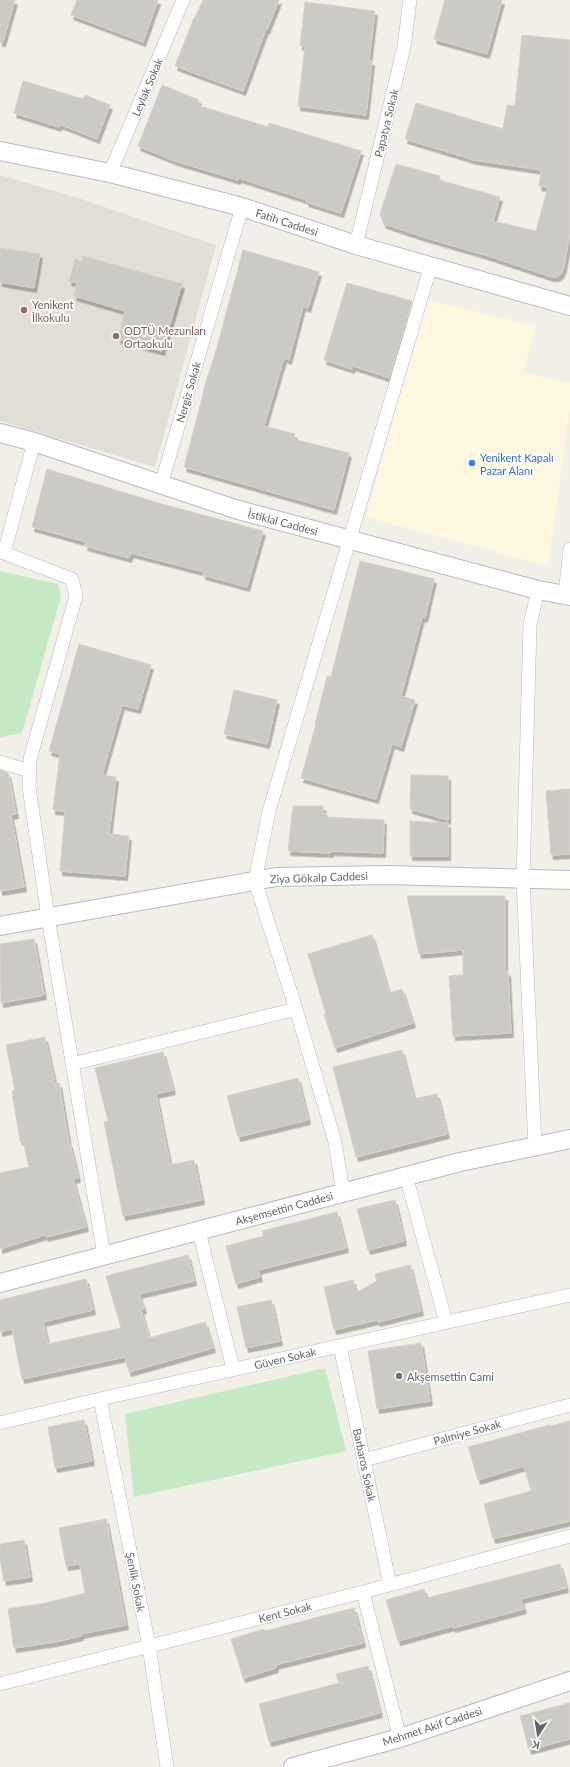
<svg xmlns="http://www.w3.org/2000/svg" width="570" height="1767" font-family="Lato,sans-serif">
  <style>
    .commercial { fill: #fef7e0 }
    .education { fill: #e1ded6 }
    .green { fill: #c5e8c5 }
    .building { fill: #cccac5; stroke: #d6d1c6; filter: url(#shadow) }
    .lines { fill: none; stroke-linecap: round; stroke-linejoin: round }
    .street-casing { stroke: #b5b8bc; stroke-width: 14 }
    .secondary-casing { stroke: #b6babf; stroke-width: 20 }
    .street { stroke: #fff; stroke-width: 13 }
    .secondary { stroke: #fff; stroke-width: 18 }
    .education-dot { fill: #8d6e63; stroke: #fff; stroke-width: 1.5 }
    .shop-dot { fill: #3f7fe0; stroke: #fff; stroke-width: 1.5 }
    .worship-dot { fill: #6b7280; stroke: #fff; stroke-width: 1.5 }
    .labels { text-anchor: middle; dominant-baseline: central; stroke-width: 3.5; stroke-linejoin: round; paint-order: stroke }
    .street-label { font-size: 11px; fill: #5f6368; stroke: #fff }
    .education-label { font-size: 11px; fill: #785e54; stroke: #fff; text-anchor: start }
    .shop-label { font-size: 11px; fill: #366cbe; stroke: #fff; text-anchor: start }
    .worship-label { font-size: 11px; fill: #5b616d; stroke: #fff; text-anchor: start }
  </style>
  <defs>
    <filter id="shadow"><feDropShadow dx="2.5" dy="4.5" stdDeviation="0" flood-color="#0004"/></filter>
  </defs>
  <rect width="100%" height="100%" fill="#f1efe8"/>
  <path class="commercial" d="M426,300L536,326L523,373L570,383V408L548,566L366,517Z"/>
  <path class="education" d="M0,175L78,198L216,245L155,467L0,421Z"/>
  <path class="green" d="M0,571L58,584L61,596L22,733L0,737Z
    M325,1368L346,1451L134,1497L125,1414Z"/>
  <path class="building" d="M0,0H15L3,42H0Z
    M77,0H158L143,42L71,15Z
    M203,0H279L267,30L266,29L243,91L175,66L194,18H195Z
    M445,0H502L487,54L434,39Z
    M305,2L375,11L369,61H372L366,115L298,106L305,46H300Z
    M522,35L570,40V231L564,267L561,274L557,277H551L488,256L420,236L384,224L380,214L396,164L440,176L439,180L500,197L493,221L536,231L548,187L539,186L541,170L474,160L405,139L416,103L503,129L507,105L515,106Z
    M23,81L83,99L85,95L110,105L97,139L59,124V127L14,113Z
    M162,85L199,100L197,105L268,127L269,123L361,151L341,213L306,202L307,200L239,178L238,180L175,161L138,146Z
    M0,248L40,254L34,288L0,282Z
    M243,250L319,272L308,308L303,306L289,360L284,358L264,426L295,434L293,439L349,453L334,510L184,467L204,391H203L216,351Z
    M83,256L182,284L162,351L118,339L125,311L74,296L77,283L69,281L75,259L82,261Z
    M347,283L412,301L389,378L353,366L352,369L324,360Z
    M47,469L158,503L263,531L247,587L203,575L204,572L131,553L129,558L85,546L86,542L32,527Z
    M360,561L434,579L425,618L422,617L401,696L415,700L401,747L392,744L376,799L301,778L316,724H315L327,676L331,677Z
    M79,644L151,665L138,709L122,705L102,775L116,777L109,834L129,836L125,876L60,871L65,811L53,810L60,754L49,751Z
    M234,690L277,700L267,744L224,734Z
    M0,770L8,773L16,814L11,815L24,887L0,891Z
    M411,775L448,776V820L410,809Z
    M570,789V854L551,855L546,791Z
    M293,806H323V814H327V817L384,820L383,853L331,851V853L288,851Z
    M410,821L448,823V856H410Z
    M407,896H505V972H508L511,1033L453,1036L449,976L463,975V950L419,954Z
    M372,935L389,993L402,989L413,1023L335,1048L324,1014H326L308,954Z
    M34,939L44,995L1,1003L0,944Z
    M45,1037L55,1084L59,1083L69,1144H70L78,1178L73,1179L86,1227L46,1237L45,1235L0,1249V1173L29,1167L23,1141H20L12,1091L15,1090L6,1045Z
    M402,1050L414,1099L437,1094L447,1134L356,1157L333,1067Z
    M163,1052L173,1090L156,1094L170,1165L194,1160L202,1200L123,1216L104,1122L108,1121L95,1068Z
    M298,1078L308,1120L238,1137L227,1096Z
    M395,1200L404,1241L368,1250L357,1209Z
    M337,1212L346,1248L258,1270L260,1277L236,1284L226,1246L264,1236L262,1231Z
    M188,1255L194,1281L139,1294L144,1309L141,1310L149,1338L205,1322L213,1348L129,1372L125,1357L22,1379L12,1329L0,1332V1300L86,1279L93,1310L43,1322L48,1344L121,1328L106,1276Z
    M410,1265L421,1311L378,1322L377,1320L334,1330L324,1287L353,1280L356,1293L377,1281L375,1274Z
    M271,1300L280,1341L246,1348L237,1307Z
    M421,1343L430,1401L377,1409L368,1351Z
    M84,1420L92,1461L55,1468L48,1427Z
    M570,1421V1521L493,1539L484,1504L531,1491L524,1466L478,1480L468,1447L550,1425V1426Z
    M106,1519L126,1625L81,1634V1636L55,1642L14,1648L8,1609L46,1603L85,1593L80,1564L66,1566L59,1528Z
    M24,1540L30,1577L4,1581L0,1559V1544Z
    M560,1564L566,1588L521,1599L524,1609L453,1628V1626L398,1641L386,1600L424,1589L427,1598Z
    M354,1608L363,1643L275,1665L276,1668L243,1678L231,1639L264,1629L265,1631Z
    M368,1666L380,1713L269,1742L259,1704L339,1683L336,1674Z
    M570,1703V1739L529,1750L520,1716Z"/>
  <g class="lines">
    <defs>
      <path id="street" d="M110,173L183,0
        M356,245L404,47L410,0
        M161,485L242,207
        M0,552L4,553L34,442
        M4,553L72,579L76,596L30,759L29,787L48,917L104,1256
        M565,595L570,549
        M0,762L30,771
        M72,1064L296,1009
        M535,1146L523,879L530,625L538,590
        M406,1176L446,1322
        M343,1193L335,1142L296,1009L255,881L269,811L431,265
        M199,1231L233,1369
        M340,1346L390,1585
        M100,1399L149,1646L167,1767
        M0,1423L100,1399L570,1295
        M364,1460L570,1405
        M363,1592L400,1738
        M0,1684L363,1592L570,1536"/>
      <path id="secondary" d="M0,151L110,173L242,207L356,245L570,306
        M0,433L34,442L235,509L538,590L570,596
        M0,926L276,877L386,875L570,880
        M0,1283L460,1162L570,1139
        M293,1767L400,1738L570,1681"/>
    </defs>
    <use href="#street" class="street-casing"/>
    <use href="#secondary" class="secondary-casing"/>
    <use href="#street" class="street"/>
    <use href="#secondary" class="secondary"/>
  </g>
  <g class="education-dot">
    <circle cx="24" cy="310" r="4"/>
    <circle cx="116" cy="336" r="4"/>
  </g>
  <circle class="shop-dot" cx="472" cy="463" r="4"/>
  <circle class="worship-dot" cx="399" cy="1376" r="4"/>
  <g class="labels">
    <g class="street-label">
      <text transform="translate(147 87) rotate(-67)">Leylak Sokak</text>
      <text transform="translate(386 123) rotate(-76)">Papatya Sokak</text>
      <text transform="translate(287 222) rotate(18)">Fatih Caddesi</text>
      <text transform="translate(188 392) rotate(-74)">Nergiz Sokak</text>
      <text transform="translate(283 522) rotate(15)">İstiklal Caddesi</text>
      <text transform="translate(319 877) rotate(-2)">Ziya Gökalp Caddesi</text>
      <text transform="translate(284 1208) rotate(-15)">Akşemsettin Caddesi</text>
      <text transform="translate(285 1358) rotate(-13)">Güven Sokak</text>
      <text transform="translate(467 1432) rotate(-15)">Palmiye Sokak</text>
      <text transform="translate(365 1465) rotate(78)">Barbaros Sokak</text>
      <text transform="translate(136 1582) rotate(79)">Şenlik Sokak</text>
      <text transform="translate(285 1612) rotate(-14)">Kent Sokak</text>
      <text transform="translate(432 1726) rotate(-18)">Mehmet Akif Caddesi</text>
    </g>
    <g class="education-label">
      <text x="32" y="304">Yenikent<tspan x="32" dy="13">İlkokulu</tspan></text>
      <text x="124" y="330">ODTÜ Mezunları<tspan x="124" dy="13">Ortaokulu</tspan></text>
    </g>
    <g class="shop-label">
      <text x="480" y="457">Yenikent Kapalı<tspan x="480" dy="13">Pazar Alanı</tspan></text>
    </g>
    <g class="worship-label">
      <text x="407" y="1376">Akşemsettin Cami</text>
    </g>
  </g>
  <g transform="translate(538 1735) rotate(192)" stroke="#ffffff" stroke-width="3" paint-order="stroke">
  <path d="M0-3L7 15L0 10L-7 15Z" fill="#5f6368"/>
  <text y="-6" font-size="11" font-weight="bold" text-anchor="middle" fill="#5f6368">K</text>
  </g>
</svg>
